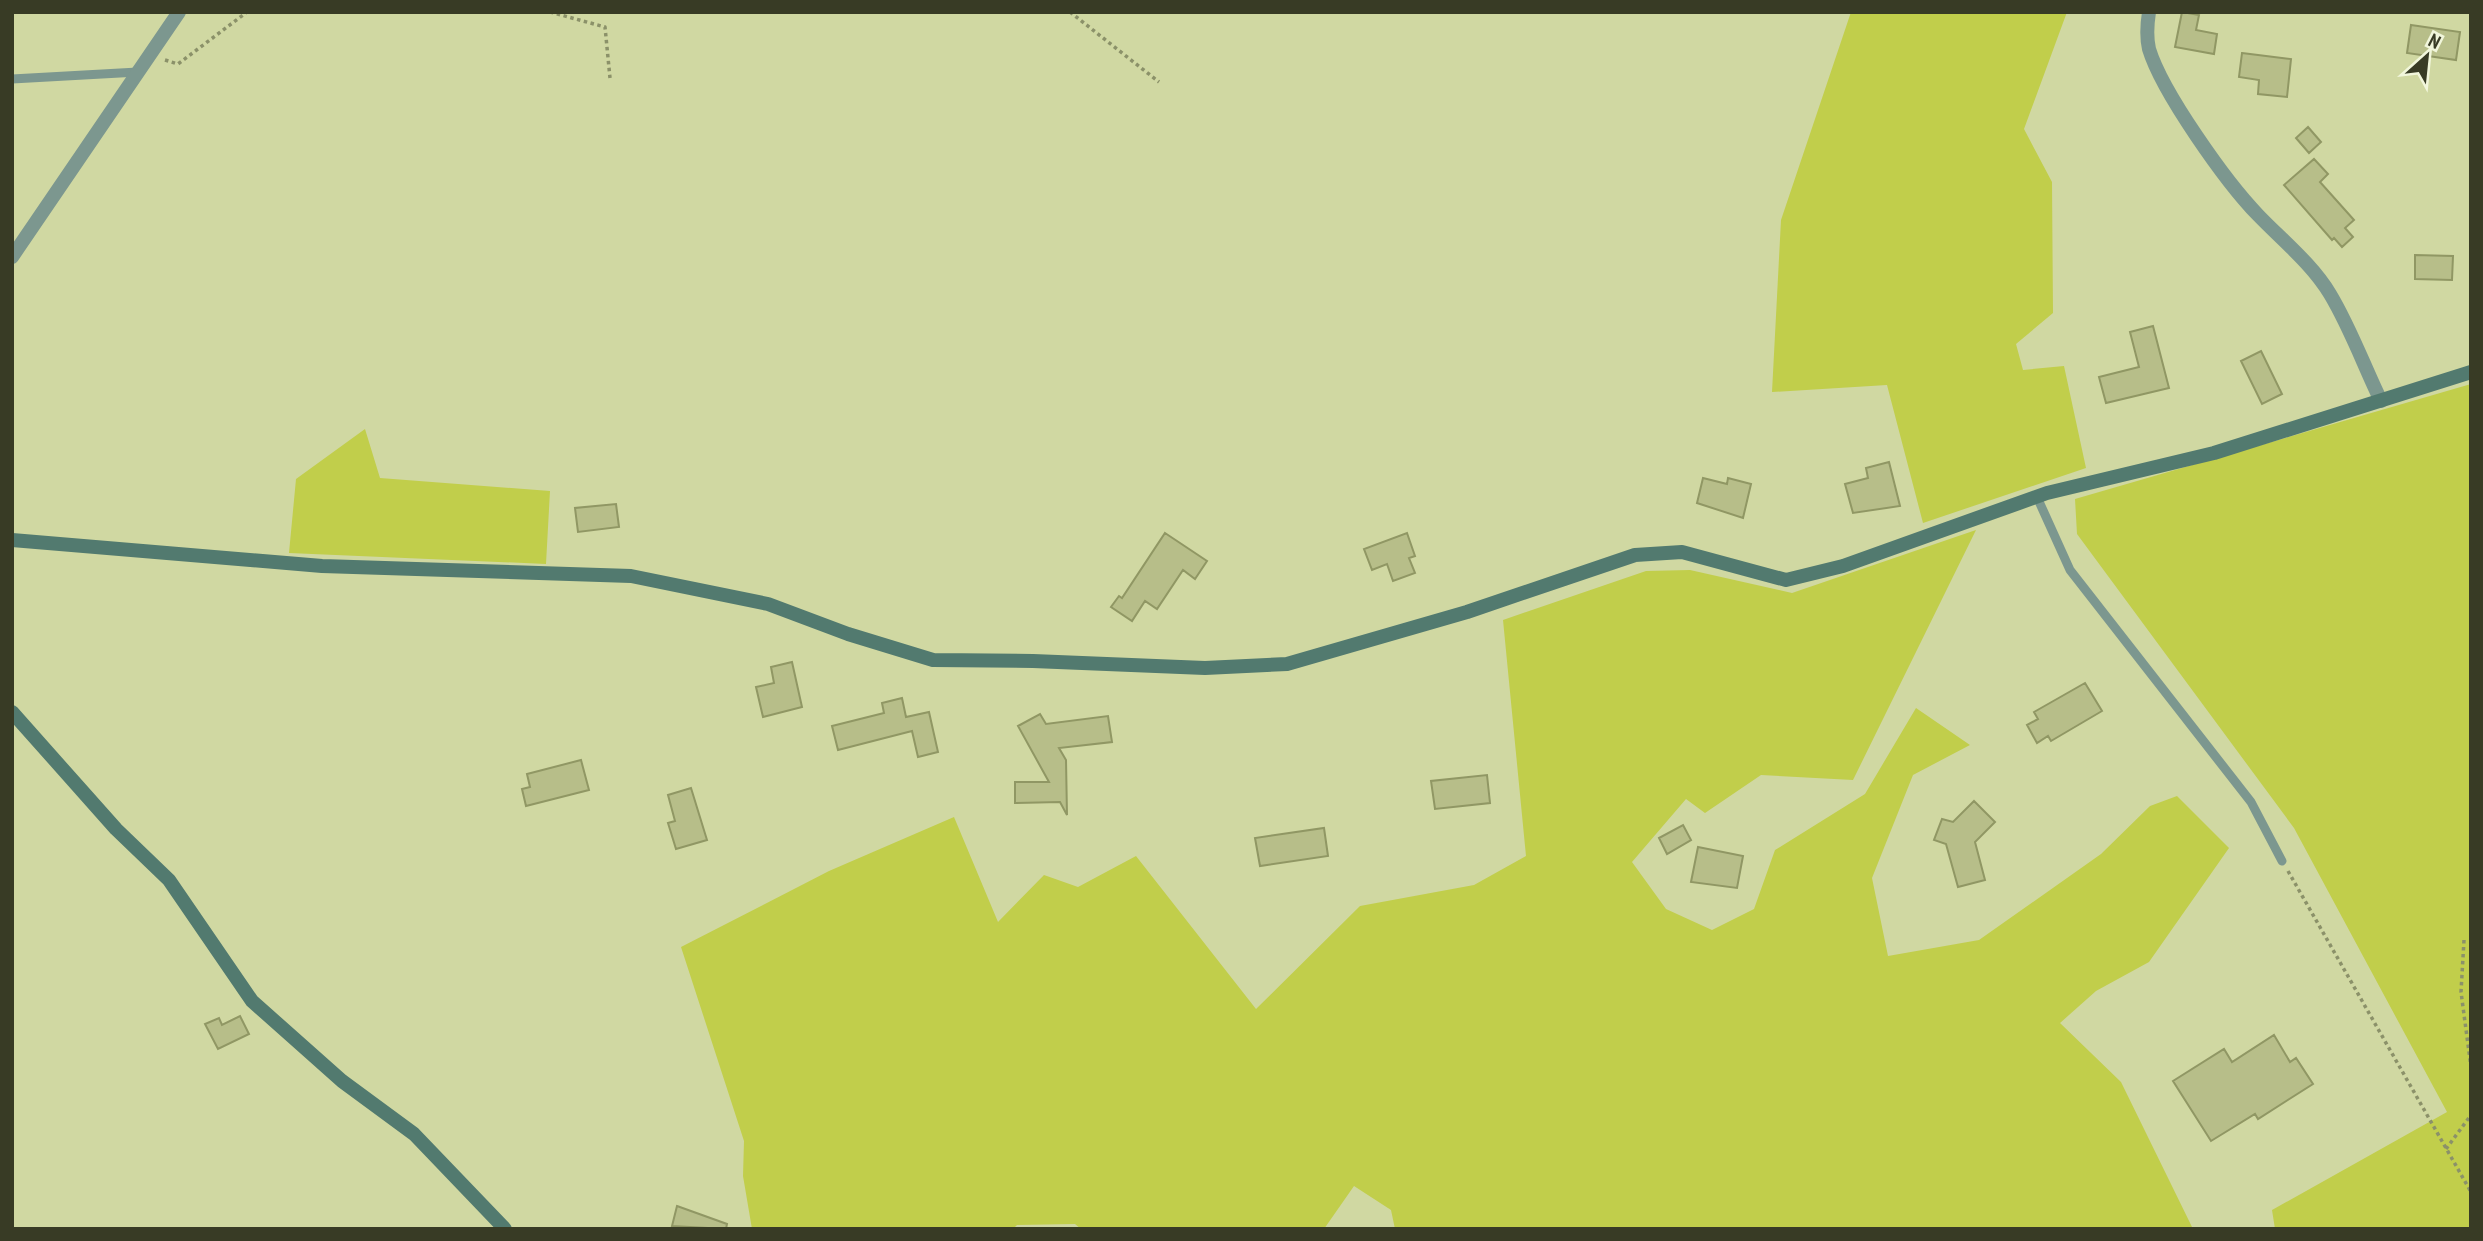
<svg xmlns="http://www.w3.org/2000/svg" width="2483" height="1241" font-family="'PT Sans Narrow',sans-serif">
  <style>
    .green { fill: #c1ce4b }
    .building { fill: #b7be89; stroke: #909764; stroke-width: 2 }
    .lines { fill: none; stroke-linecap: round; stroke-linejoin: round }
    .path { stroke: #8b9169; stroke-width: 3.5; stroke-dasharray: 3.5 3.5; stroke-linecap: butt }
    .lane { stroke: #7c978f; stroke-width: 9 }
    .street { stroke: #7c978f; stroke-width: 14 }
    .secondary { stroke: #527a6f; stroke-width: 14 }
  </style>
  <rect width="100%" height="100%" fill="#d0d8a2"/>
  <path class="green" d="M1851,12H2067L2024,129L2052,182L2053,313L2016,344L2023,370L2064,366L2086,468L1923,523L1887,385L1772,392L1781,220Z
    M2471,384V1229H2275L2272,1210L2447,1112L2294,828L2077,534L2075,499Z
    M365,429L380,478L550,491L546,564L289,553L296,479Z
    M1976,530L1853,780L1761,775L1705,813L1686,799L1632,862L1666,909L1712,930L1754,909L1775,850L1865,794L1916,708L1970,745L1913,775L1872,878L1888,956L1979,940L2101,854L2150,806L2177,796L2229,848L2149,962L2096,991L2060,1023L2121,1082L2193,1229H1395L1391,1210L1354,1186L1324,1229H1081L1075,1224L1017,1225L1013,1229H752L743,1176L744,1141L681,947L829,871L954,817L998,922L1044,875L1078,887L1136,856L1256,1009L1360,906L1474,885L1526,856L1503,620L1646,571L1690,570L1792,593Z"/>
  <path class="building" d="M2182,12L2199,15L2196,30L2217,34L2214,54L2175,47Z
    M2411,25L2460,32L2456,60L2407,53Z
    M2242,53L2291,59L2287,97L2258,94L2259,80L2239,77Z
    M2308,127L2321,142L2309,153L2296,138Z
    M2314,159L2328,174L2320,182L2354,220L2345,228L2353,237L2342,247L2334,238L2332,240L2284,185Z
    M2415,255L2453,256L2452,280L2415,279Z
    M2153,326L2169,388L2106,403L2099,377L2139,367L2130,332Z
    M2261,351L2282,394L2262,404L2241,361Z
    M1889,462L1900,506L1853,513L1845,484L1868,478L1866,468Z
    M1703,478L1727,484L1728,478L1751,484L1743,518L1697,503Z
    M616,504L619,527L578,532L575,508Z
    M1165,533L1207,561L1195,579L1183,570L1157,609L1145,601L1132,621L1111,607L1119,596L1122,598Z
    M1407,533L1415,556L1409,558L1415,573L1393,581L1387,564L1372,570L1364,549Z
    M792,662L802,707L763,717L756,687L774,683L771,667Z
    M2085,683L2102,711L2051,741L2048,736L2037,743L2027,725L2038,719L2034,712Z
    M902,698L906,717L929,712L938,752L918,757L912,731L838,750L832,726L884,713L882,703Z
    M1040,714L1046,724L1108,716L1112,742L1059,748L1066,760L1067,815L1060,802L1015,803V782H1049L1018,726Z
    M581,760L589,790L526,806L522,789L530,787L527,774Z
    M1487,775L1490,803L1435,809L1431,781Z
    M691,788L707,840L676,849L668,823L675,821L668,795Z
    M1974,801L1995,822L1975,842L1985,880L1958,887L1946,844L1934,840L1942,819L1953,822Z
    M1683,825L1691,840L1667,854L1659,838Z
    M1324,828L1328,856L1260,866L1255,838Z
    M1698,847L1743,856L1737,888L1691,882Z
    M240,1016L249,1034L218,1049L205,1024L219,1018L222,1025Z
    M2274,1035L2290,1062L2296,1058L2313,1084L2258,1119L2255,1114L2211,1141L2173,1081L2224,1049L2232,1062Z
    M677,1206L727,1224L726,1229L672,1226Z"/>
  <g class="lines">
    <path class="path" d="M550,12L605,27L610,78
      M1070,12L1159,82
      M165,60L178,64L247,12
      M2288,871L2471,1192
      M2464,940L2461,992L2471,1067
      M2446,1149L2471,1115"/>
    <path class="lane" d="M12,79L138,72
      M2037,497L2070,570L2251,802L2282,861"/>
    <path class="street" d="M2149,12C2147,25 2146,36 2149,49C2162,92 2226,182 2258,215C2282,240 2312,264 2330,294C2350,327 2364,366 2381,401
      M12,257L179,12"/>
    <path class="secondary" d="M12,540L322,566L631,576L768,604L848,634L933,660L1033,661L1205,668L1287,664L1467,612L1635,555L1682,552L1786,580L1843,566L2047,493L2214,453L2471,372
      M12,712L116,829L169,880L252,1001L342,1081L414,1134L505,1229"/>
  </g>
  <rect width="2483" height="1241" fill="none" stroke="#383b25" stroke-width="28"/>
  <g transform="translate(2427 56) rotate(27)" stroke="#f1f6db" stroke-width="5" paint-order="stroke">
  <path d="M0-5L12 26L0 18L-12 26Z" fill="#383b25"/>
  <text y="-10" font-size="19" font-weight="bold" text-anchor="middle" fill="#383b25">N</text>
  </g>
</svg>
